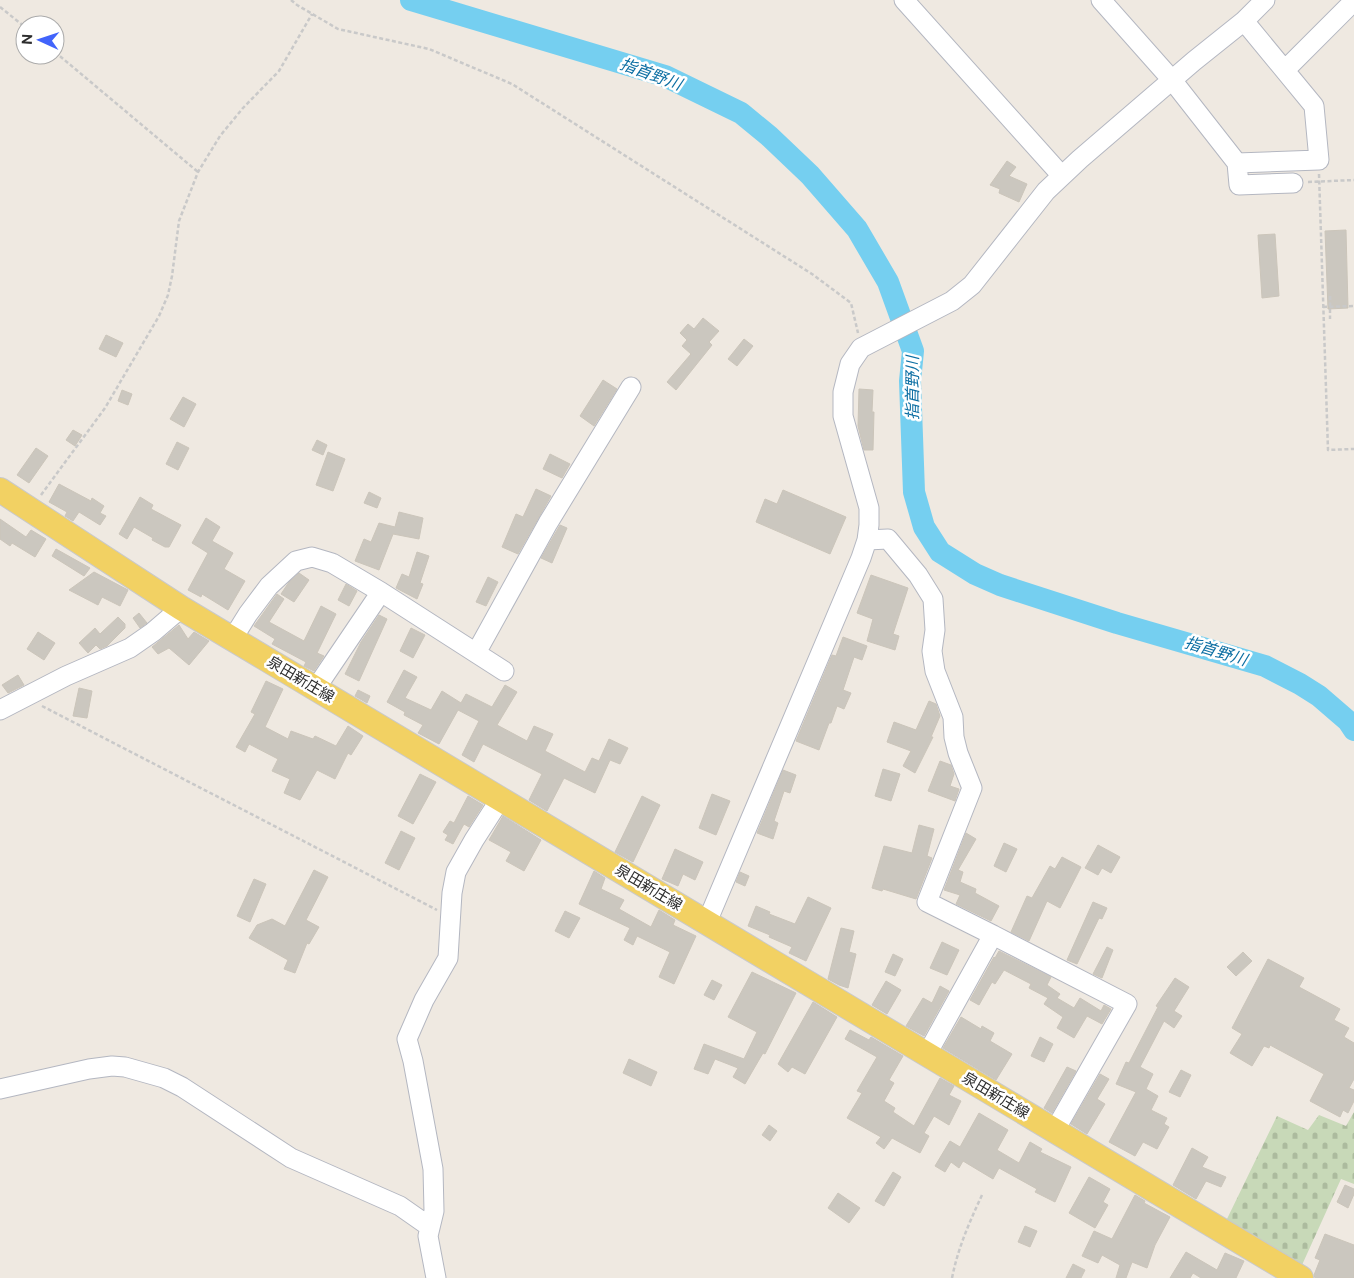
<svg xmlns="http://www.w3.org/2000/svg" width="1354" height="1278" font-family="'Public Sans','Noto Sans JP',sans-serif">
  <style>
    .cemetery { fill: url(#cemetery-stones) }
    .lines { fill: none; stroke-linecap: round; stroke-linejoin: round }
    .river { stroke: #75cff0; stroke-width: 22 }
    .building { fill: #cbc7bf; stroke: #cbc5ba }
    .minor-casing { stroke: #b4b7c1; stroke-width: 21 }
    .major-casing { stroke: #c9c9c9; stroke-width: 26 }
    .path { stroke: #c9c9c9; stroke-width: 2.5; stroke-dasharray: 4 2.5; stroke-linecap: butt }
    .minor { stroke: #fff; stroke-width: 19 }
    .major { stroke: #f2d163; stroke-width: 24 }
    .labels { text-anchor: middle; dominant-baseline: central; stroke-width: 5; stroke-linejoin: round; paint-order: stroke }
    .street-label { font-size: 15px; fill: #2e2e2e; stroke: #fff }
    .water-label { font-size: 16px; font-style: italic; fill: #0d6fa3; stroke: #fff }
  </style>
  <defs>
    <pattern id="cemetery-stones" width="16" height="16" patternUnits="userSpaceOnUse" patternTransform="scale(1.25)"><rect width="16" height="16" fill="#c8d9b8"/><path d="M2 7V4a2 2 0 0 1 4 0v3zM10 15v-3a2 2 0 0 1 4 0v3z" fill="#acbb9e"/></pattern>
  </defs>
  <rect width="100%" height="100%" fill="#efe9e1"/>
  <path class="cemetery" d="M1354,1112V1184L1341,1179L1302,1265L1226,1221L1277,1116L1308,1130L1319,1115L1346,1126Z"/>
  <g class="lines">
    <path class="river" d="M411,0L665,76L741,113L769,136L810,175L857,229L888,282L913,351L910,381L914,492L924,527L940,552L975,574L1000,585L1117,623L1265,666L1300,684L1319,696L1348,721L1354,730"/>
  </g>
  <path class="building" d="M1007,161L1016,167L1009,176L1027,184L1019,202L999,193L1000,189L990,185Z
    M1346,230L1348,308L1328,309L1325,231Z
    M1275,234L1279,296L1262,298L1258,235Z
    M703,318L719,331L709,342L712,345L676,390L667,382L691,354L682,346L687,340L680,333L688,324L694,329Z
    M106,335L123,343L116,357L99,349Z
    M744,339L753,346L737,366L728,359Z
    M603,380L617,389L594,426L580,416Z
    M859,389L873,390L872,412H874L873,450H864L858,426Z
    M122,390L132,394L128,405L118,401Z
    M183,397L196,404L184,427L170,419Z
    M73,430L82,435L75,446L66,440Z
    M317,440L327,445L323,455L312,450Z
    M177,442L189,448L178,470L166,464Z
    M36,448L48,456L29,483L17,475Z
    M328,452L345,459L333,491L316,485Z
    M550,454L570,464L562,478L543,469Z
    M59,484L91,501L92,498L104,506L100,513L106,516L100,525L79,512L73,521L65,516L67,512L49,502Z
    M536,489L551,496L518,554L502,547L516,514L523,517Z
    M783,490L846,517L830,554L756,522L765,499L777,504Z
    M369,492L381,498L377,508L364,503Z
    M140,497L153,505L151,509L181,525L169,547H165L152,540L153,538L134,527L127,539L119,534Z
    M399,512L423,518L419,539L393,534L379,570L355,561L364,539L371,542L379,523L395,527Z
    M206,518L220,527L212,541L233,553L224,569L245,581L228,610L202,594L201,597L188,590L208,553L192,543Z
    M0,519L26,537L31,530L46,539L35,557L12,543L10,546L0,539Z
    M560,525L567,528L552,563L541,558Z
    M56,549L90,568L84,576L52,556Z
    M417,552L429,556L420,583L423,584L417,599L396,588L402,574L409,577Z
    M94,572L128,590L120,606L102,597L98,605L69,590Z
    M299,573L309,580L294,602L281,594L289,582Z
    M871,575L908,588L893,634L899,636L895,650L867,641L873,619L857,613Z
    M488,577L498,582L486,606L476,602Z
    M346,584L357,591L349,606L338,600Z
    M277,594L284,599L269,622L304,641L321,606L336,614L317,653L324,656L314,671L304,666L306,662L272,644L275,639L254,626Z
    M139,613L147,623L140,628L133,618Z
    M379,615L387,619L359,681L345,674L361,642Z
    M118,617L125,624V628L107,646L100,649L96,645L88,653L79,643L95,628L100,634Z
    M179,625L188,639L194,632L209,641L189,665L169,648L158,654L152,647Z
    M411,628L425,635L413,658L400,651Z
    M38,632L55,643L44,660L27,649Z
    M843,637L867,646L862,660L854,657L843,690L851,693L844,709L837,706L831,723H829L819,750L796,741L832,655L836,656Z
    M404,670L417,677L405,698L431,710L442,691L461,703L466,694L492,707L505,685L517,692L497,725L527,741L534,726L553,734L545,751L585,772L592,758L599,761L609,739L628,748L620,764L610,760L595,793L564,778L547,811L529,800L542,774L483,744L474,762L462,755L479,721L458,710L439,744L418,733L423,725L404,715L405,712L387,702Z
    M18,675L24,685L8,693L2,685Z
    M266,681L283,689L265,727L288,739L291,731L313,739L315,736L336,746L348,726L363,736L351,755L348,753L335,779L317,770L300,800L284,793L290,779L272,771L278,759L249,744L245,752L236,747L255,714L251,712Z
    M79,688L92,691L87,718L73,716Z
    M358,690L370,696L367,703L355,696Z
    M929,701L936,704L940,716L931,737H933L915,773L903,766L911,751L887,742L894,722L916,730Z
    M940,761L951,765L954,774L950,786L959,789L955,801L928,791Z
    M883,769L900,774L891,801L875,796Z
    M783,770L796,775L790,793L784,791L774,821L778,823L773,839L757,833Z
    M420,774L436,782L413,824L398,816Z
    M712,794L730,801L716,835L699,828Z
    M468,796L483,805L469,827L464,824L453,844L445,840L448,835L443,832L450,821L454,823Z
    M642,796L660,805L633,862L615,852Z
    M503,816L541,840L524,871L506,861L511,852L489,840Z
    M919,825L934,829L927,856L932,858L916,899L883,889L882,891L872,888L884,846L912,853Z
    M401,831L415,838L399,870L385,863Z
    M966,833L976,839L958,870L963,872L960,882L976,889L975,893L999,906L991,921L956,904L960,895L944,890Z
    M1004,843L1017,849L1006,872L994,866Z
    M1098,845L1120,857L1111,873L1102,868L1098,875L1085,868Z
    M675,849L703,862L695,880L683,874L678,886L662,879Z
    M1062,857L1081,867L1060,908L1047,901L1029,941L1011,932L1027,896L1032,898L1050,866L1055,869Z
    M314,870L328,877L306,920L319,927L309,944L307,943L295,973L284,969L288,960L249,938L257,925L272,919L285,926Z
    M594,871L605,878L601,889L624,900L619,909L651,927L659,910L675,920L673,925L696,936L674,984L659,977L670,952L637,936L633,945L624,940L630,928L579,904Z
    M740,872L749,876L745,886L736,882Z
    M254,879L266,884L250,922L237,916Z
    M808,897L831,908L806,961L789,953L792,947L769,937L770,935L748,926L756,906L770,912L769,914L795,924Z
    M1093,902L1107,908L1102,919L1099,918L1077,964L1067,960Z
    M565,911L580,918L569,938L555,931Z
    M841,928L854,931L849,952L856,954L848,988L839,985L828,979Z
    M942,942L959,950L947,975L930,968Z
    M1107,947L1113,950L1102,978L1093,974Z
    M999,951L1051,977L1047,985L1060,994L1057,998L1074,1008L1080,998L1101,1011L1104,1005L1111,1009L1102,1024L1087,1016L1074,1038L1057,1028L1063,1017L1044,1004L1048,998L1029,988L1031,984L1004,970L995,984L992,982L979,1005L970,1000L994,957L995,958Z
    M1243,952L1252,961L1236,976L1227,967Z
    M893,954L903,959L895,976L885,972Z
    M1268,959L1304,978L1299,987L1340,1009L1334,1020L1349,1028L1344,1037L1354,1043V1079L1349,1088L1354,1090V1101L1348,1113L1343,1110L1340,1117L1310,1101L1324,1074L1270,1045L1269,1048L1264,1046L1252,1066L1230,1053L1242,1034L1232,1028Z
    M752,972L796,993L765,1054L763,1053L745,1084L733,1077L738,1068L715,1059L708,1074L694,1069L704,1044L744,1059L757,1032L728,1017Z
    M1175,978L1189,987L1174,1011L1182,1016L1174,1028L1164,1021L1140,1067L1153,1074L1146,1089L1158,1096L1151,1110L1167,1118L1164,1124L1169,1127L1157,1149L1143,1142L1135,1156L1109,1142L1136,1092L1116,1084L1126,1062L1129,1063L1158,1007L1156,1006Z
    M712,980L722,985L714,1000L704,995Z
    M886,981L901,990L887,1014L872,1005Z
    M940,986L949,991L924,1036L906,1026L923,998L932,1003Z
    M813,1002L837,1017L805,1074L792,1067L788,1072L778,1064Z
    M961,1017L981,1029L982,1026L994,1033L990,1041L1012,1054L996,1080L943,1048Z
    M850,1030L869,1040L871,1037L903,1056L889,1080L894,1083L884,1101L895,1108L893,1112L914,1126L940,1078L954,1086L949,1095L961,1101L949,1125L934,1116L924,1133L929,1136L920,1153L892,1138L884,1149L876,1143L881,1137L847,1118L862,1093L857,1091L877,1057L845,1039Z
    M1040,1037L1053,1044L1044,1062L1031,1056Z
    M629,1059L657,1072L651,1086L623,1073Z
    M1067,1067L1076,1071L1052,1113L1044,1108Z
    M1181,1070L1191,1075L1180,1097L1169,1092Z
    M1100,1074L1109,1079L1097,1099L1105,1104L1087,1134L1071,1124Z
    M979,1113L1008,1130L997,1150L1019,1163L1030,1142L1042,1149L1040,1152L1071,1167L1055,1202L1035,1192L1037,1189L999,1168L993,1179L963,1161L959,1168L951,1162L945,1172L935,1166L950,1141L960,1147Z
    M769,1125L777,1131L770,1141L762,1135Z
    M1192,1148L1208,1157L1202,1167L1226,1177L1221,1187L1206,1181L1196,1199L1173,1185Z
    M893,1172L901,1177L884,1206L875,1201Z
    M1089,1177L1110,1189L1103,1202L1108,1205L1095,1228L1069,1213Z
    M1345,1185L1354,1189V1194L1348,1208L1337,1202Z
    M838,1193L860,1208L849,1223L828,1208Z
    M1135,1195L1145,1201L1144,1203L1170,1217L1155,1245L1147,1268L1132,1262L1126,1278H1116L1120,1265L1102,1255L1098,1263L1082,1256L1094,1231L1112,1239Z
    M1025,1226L1037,1231L1030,1247L1018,1242Z
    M1325,1234L1354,1245V1278H1315L1314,1275L1320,1260L1315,1258Z
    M1186,1252L1217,1270L1225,1253L1244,1261L1236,1278H1201L1193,1273L1190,1278H1170Z
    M1073,1264L1085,1270L1081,1278H1066Z"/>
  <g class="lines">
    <defs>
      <path id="minor" d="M904,0L1062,176
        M1101,0L1172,80L1237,163L1239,185L1293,183
        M1285,70L1354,1
        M1237,163L1319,160L1314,106L1244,21
        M867,540L888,539L918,575L933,599L935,630L932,651L935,671L953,717L954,737L958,753L972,788L927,902L993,935L927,1054
        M233,638L248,614L269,586L296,561L312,557L332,563L381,592L504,671
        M476,653L548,523L631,387
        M316,688L381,592
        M0,710L66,676L130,648L153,632L181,608
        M707,922L861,558L867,540L869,525V508L843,416V392L850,364L861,348L952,301L972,285L1046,191L1080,159L1194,61L1244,21L1265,0
        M993,935L1127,1004L1055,1130
        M0,1089L89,1069L112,1066L125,1067L164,1078L182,1087L291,1158L400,1206L430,1227
        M436,1278L428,1236L434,1211L433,1169L413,1061L407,1039L424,1000L448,958L452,893L456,872L474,840L501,798"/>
      <path id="major" d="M0,490L181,608L1301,1278"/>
    </defs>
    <use href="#minor" class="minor-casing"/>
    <use href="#major" class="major-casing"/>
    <path class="path" d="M291,0L297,5L338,29L429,49L512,84L812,274L851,303L858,333
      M0,7L25,27
      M55,52L198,172
      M1319,174L1328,450L1354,449
      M1308,182L1354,180
      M1330,296V319
      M1323,307L1354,306
      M41,495L105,408L159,316L168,295L172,276L179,221L198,172L220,136L243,108L279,71L312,14
      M42,706L437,910
      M952,1278C958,1248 969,1223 982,1195"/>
    <use href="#minor" class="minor"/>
    <use href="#major" class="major"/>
  </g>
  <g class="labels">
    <g class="street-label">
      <text transform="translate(301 679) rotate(31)">泉田新庄線</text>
      <text transform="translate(649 887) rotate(31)">泉田新庄線</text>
      <text transform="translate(996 1095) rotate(31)">泉田新庄線</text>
    </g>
    <g class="water-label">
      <text transform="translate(651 74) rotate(20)">指首野川</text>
      <text transform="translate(912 388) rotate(-90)">指首野川</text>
      <text transform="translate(1216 651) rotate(17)">指首野川</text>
    </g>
  </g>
  <g transform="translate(40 40) rotate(273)"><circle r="24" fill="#ffffff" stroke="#ababab"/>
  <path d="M0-4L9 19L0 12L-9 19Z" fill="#4264fb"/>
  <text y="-8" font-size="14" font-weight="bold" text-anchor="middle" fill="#2e2e2e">N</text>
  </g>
</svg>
